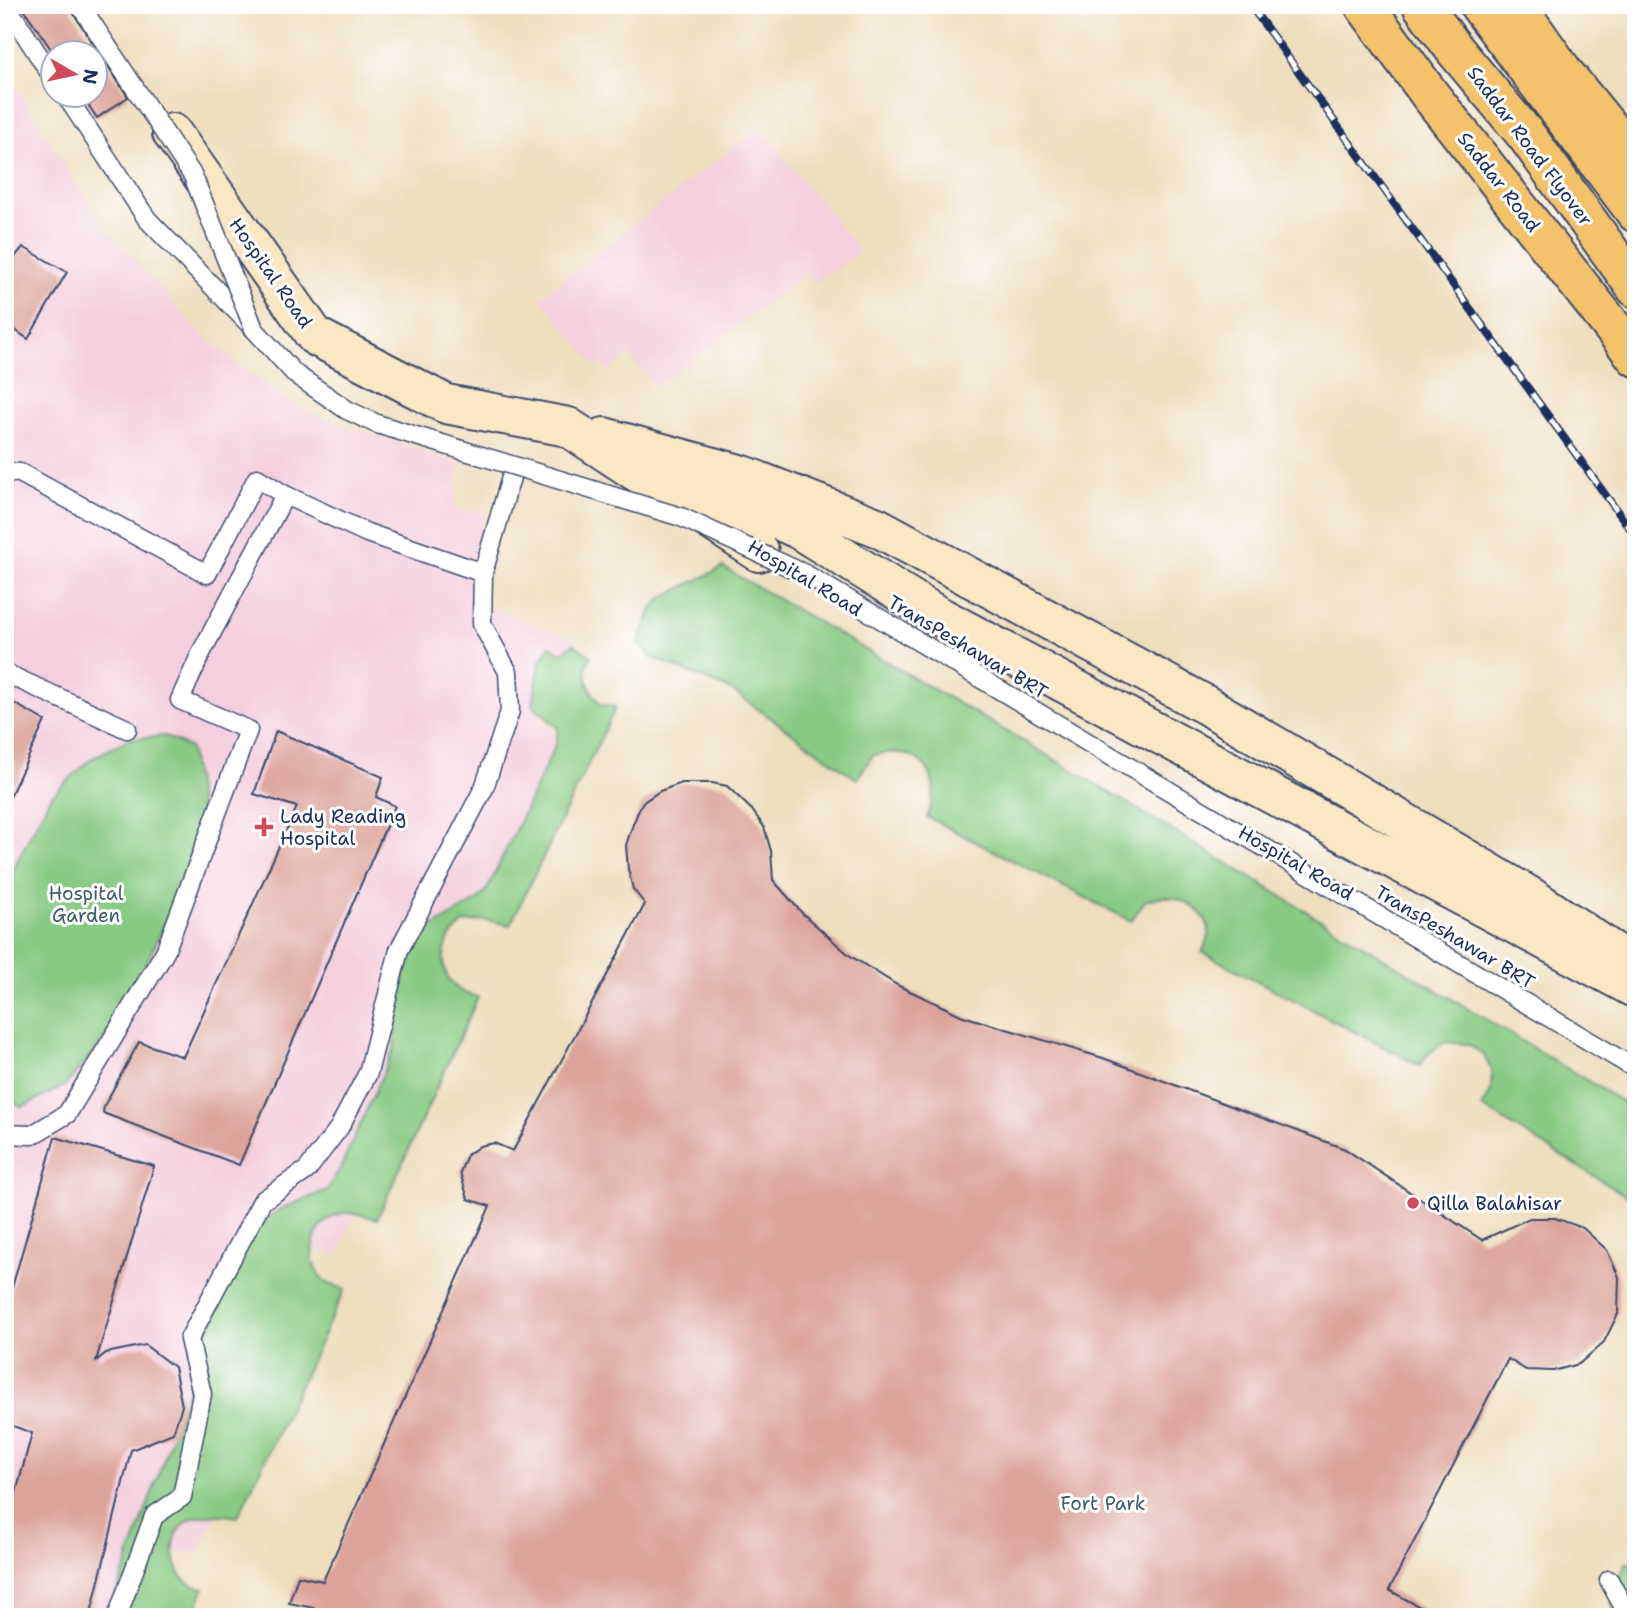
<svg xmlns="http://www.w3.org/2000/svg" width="1641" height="1622" font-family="'Shantell Sans',sans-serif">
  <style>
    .built { fill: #f4cfdd }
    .green { fill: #87ca82; stroke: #517c70; stroke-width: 2 }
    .building { fill: #dba399 }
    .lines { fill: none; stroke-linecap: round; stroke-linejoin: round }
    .lane-casing { stroke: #3b496c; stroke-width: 21 }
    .secondary-casing { stroke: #3b496c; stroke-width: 42 }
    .primary-casing { stroke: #3b496c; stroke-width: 42 }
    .lane { stroke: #fff; stroke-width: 18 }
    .secondary { stroke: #fae7c3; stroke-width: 38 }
    .primary { stroke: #f3c26a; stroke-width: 38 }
    .rail-casing { stroke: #1b2f5e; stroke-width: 8 }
    .rail { stroke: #fff; stroke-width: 5; stroke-dasharray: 16; stroke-linecap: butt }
    .lane-bridge-casing { stroke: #3b496c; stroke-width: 21; stroke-linecap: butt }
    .lane-bridge { stroke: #fff; stroke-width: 18 }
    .poi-dot { fill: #d1495b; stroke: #fff; stroke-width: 2.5 }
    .labels { text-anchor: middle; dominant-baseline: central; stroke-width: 6; stroke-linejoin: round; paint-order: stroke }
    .street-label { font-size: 19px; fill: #1b2f5e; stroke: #fff }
    .poi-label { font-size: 19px; fill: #1b2f5e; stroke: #fff; text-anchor: start }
    .park-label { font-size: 19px; fill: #3b5e69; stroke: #fff }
  </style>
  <rect width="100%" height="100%" fill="#fff"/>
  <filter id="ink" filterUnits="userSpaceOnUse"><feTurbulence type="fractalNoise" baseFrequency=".0143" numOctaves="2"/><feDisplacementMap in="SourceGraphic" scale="14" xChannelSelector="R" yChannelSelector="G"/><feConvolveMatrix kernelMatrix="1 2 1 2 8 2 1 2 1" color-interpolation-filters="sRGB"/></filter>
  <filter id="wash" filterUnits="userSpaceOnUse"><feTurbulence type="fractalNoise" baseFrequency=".00686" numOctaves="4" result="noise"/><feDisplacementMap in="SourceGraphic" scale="28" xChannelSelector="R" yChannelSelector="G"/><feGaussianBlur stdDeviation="1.57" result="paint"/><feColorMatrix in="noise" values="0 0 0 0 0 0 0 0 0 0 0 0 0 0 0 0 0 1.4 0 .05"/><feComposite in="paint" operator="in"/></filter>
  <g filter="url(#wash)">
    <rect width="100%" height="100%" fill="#eedebd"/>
    <path class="built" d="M5,70L103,225L193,326L231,359L281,397L316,415L459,463L454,509L484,513L473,601L578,641L574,668L544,699L541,718L550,731L567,743L478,912L433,937L444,1015L337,1255L314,1249L292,1254L306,1329L199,1553L175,1552L149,1557L143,1617H5Z
      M759,127L860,251L815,283L807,273L657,387L628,354L607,372L603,363L596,366L540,298Z"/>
    <path class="green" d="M723,567L1059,762L1636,1110V1202L1482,1107L1491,1091L1492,1072L1484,1055L1468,1044L1445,1042L1428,1054L1420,1066L1202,952C1204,948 1208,941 1209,936C1211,914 1186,898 1167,897C1160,896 1152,899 1145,901L1131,921L927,817C946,771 919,745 873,755L857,779L731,690L651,657L638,643L653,607L663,597Z
      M574,644L591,656C581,672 589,690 600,704L616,707L510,925L486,920L463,923C458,929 450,935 448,941C436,969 450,992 478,997L377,1219C366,1216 351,1211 339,1214C312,1223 302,1262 325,1281C329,1285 339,1287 345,1289L238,1517C222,1515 205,1512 189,1520C168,1531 170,1569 188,1583C191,1585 199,1587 204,1588L194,1617H108L225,1287L254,1230L278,1210L327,1190L341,1167L394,1049L398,1002L411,951L424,932L478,900L488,888L556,744L558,728L533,705L540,661L550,646L561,653Z
      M165,736L190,748L201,814L180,893L117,1024L65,1086L22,1107L5,1097V885L50,797L91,759L128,739Z
      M1625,1563H1636V1617H1614L1612,1604Z"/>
    <g id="blocks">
      <path class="building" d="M21,5H68L128,97L97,118L81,94H94V52H53Z
        M23,247L67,272L28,339L8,325L5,329V253L14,258Z
        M5,698L45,721L5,807Z
        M276,731L383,777L376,797L395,806L239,1165L103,1113L104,1106L139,1042L183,1057L297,807L254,794Z
        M682,783H712L727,786L752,810L764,827L771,851L773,880L802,913L849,955L897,985L963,1016L1103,1058L1345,1149L1482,1240L1530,1218H1555L1583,1228L1607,1250L1619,1277L1618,1314L1604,1342L1579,1364L1553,1371L1526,1370L1508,1359L1389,1590L1438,1617H311L314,1608L289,1603L298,1576L323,1581L490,1206L468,1199L460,1172L467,1155L480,1146L494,1143L513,1151L645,904L633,889L628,869L626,845L633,824L642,803L660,791Z
        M55,1137L154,1166L96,1361L106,1353L145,1345L174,1367L182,1406L173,1433L131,1450L90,1617H5V1534L32,1433L5,1423V1312Z"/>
    </g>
  </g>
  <g filter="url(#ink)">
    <use href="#blocks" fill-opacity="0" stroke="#3b496c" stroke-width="2"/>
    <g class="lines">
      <defs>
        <path id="lane" d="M6,5L52,76
          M65,94L147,219L254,329
          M5,472L20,473L207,574L257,478L285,495
          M5,673L127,729
          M5,1134L32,1135L67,1114L165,952L248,730L180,700L202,651L285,495L367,533L483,573
          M1609,1580L1629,1617
          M117,1617L154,1516L182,1497L202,1394L189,1339L262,1201L307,1170L339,1128L368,1073L399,950L484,788L510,711L508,672L482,624L483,573L514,467"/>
        <path id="secondary" d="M172,133L315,336L446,404L568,427L759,552
          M604,437L743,475L877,527L1206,705L1531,897L1618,955
          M676,475L798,529L935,614L1636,989"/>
        <path id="primary" d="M1364,5L1430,95L1636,357
          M1422,5L1455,50L1526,135L1636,288
          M1479,5L1636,213
          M1516,5L1564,73L1636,161"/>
      </defs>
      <use href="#lane" class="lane-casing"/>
      <use href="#secondary" class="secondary-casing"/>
      <use href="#primary" class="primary-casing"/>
      <use href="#lane" class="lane"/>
      <use href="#secondary" class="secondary"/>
      <use href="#primary" class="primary"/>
      <defs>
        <path id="rail" d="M1250,5L1636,537"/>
      </defs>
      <use href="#rail" class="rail-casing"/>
      <use href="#rail" class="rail"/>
      <defs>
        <path id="lane-bridge" d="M80,5L193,176L254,329L295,374L347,410L377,424L681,517L807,575L1636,1069"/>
      </defs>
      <use href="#lane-bridge" class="lane-bridge-casing"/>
      <use href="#lane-bridge" class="lane-bridge"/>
    </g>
  </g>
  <g class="poi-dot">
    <path d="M260.5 816.5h7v7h7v7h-7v7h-7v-7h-7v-7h7z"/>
    <circle cx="1413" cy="1203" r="7"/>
  </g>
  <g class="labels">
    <g class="street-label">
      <text transform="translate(1530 146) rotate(53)">Saddar Road Flyover</text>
      <text transform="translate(1499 182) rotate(52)">Saddar Road</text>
      <text transform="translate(271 273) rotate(55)">Hospital Road</text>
      <text transform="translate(805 578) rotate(31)">Hospital Road</text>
      <text transform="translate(968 647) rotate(31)">TransPeshawar BRT</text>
      <text transform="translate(1296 863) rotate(30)">Hospital Road</text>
      <text transform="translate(1455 937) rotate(31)">TransPeshawar BRT</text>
    </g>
    <g class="poi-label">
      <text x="280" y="816">Lady Reading<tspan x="280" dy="22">Hospital</tspan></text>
      <text x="1427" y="1203">Qilla Balahisar</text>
    </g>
    <g class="park-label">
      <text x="86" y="893">Hospital<tspan x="86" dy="22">Garden</tspan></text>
      <text x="1103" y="1503">Fort Park</text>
    </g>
  </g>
  <rect width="1641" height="1622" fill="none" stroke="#fff" stroke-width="28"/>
  <g transform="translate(74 74) rotate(99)"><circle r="33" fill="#ffffff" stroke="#a4acbf" stroke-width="2"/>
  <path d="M0-5L12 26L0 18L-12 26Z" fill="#d1495b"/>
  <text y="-10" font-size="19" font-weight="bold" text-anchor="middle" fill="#1b2f5e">N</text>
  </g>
</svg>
